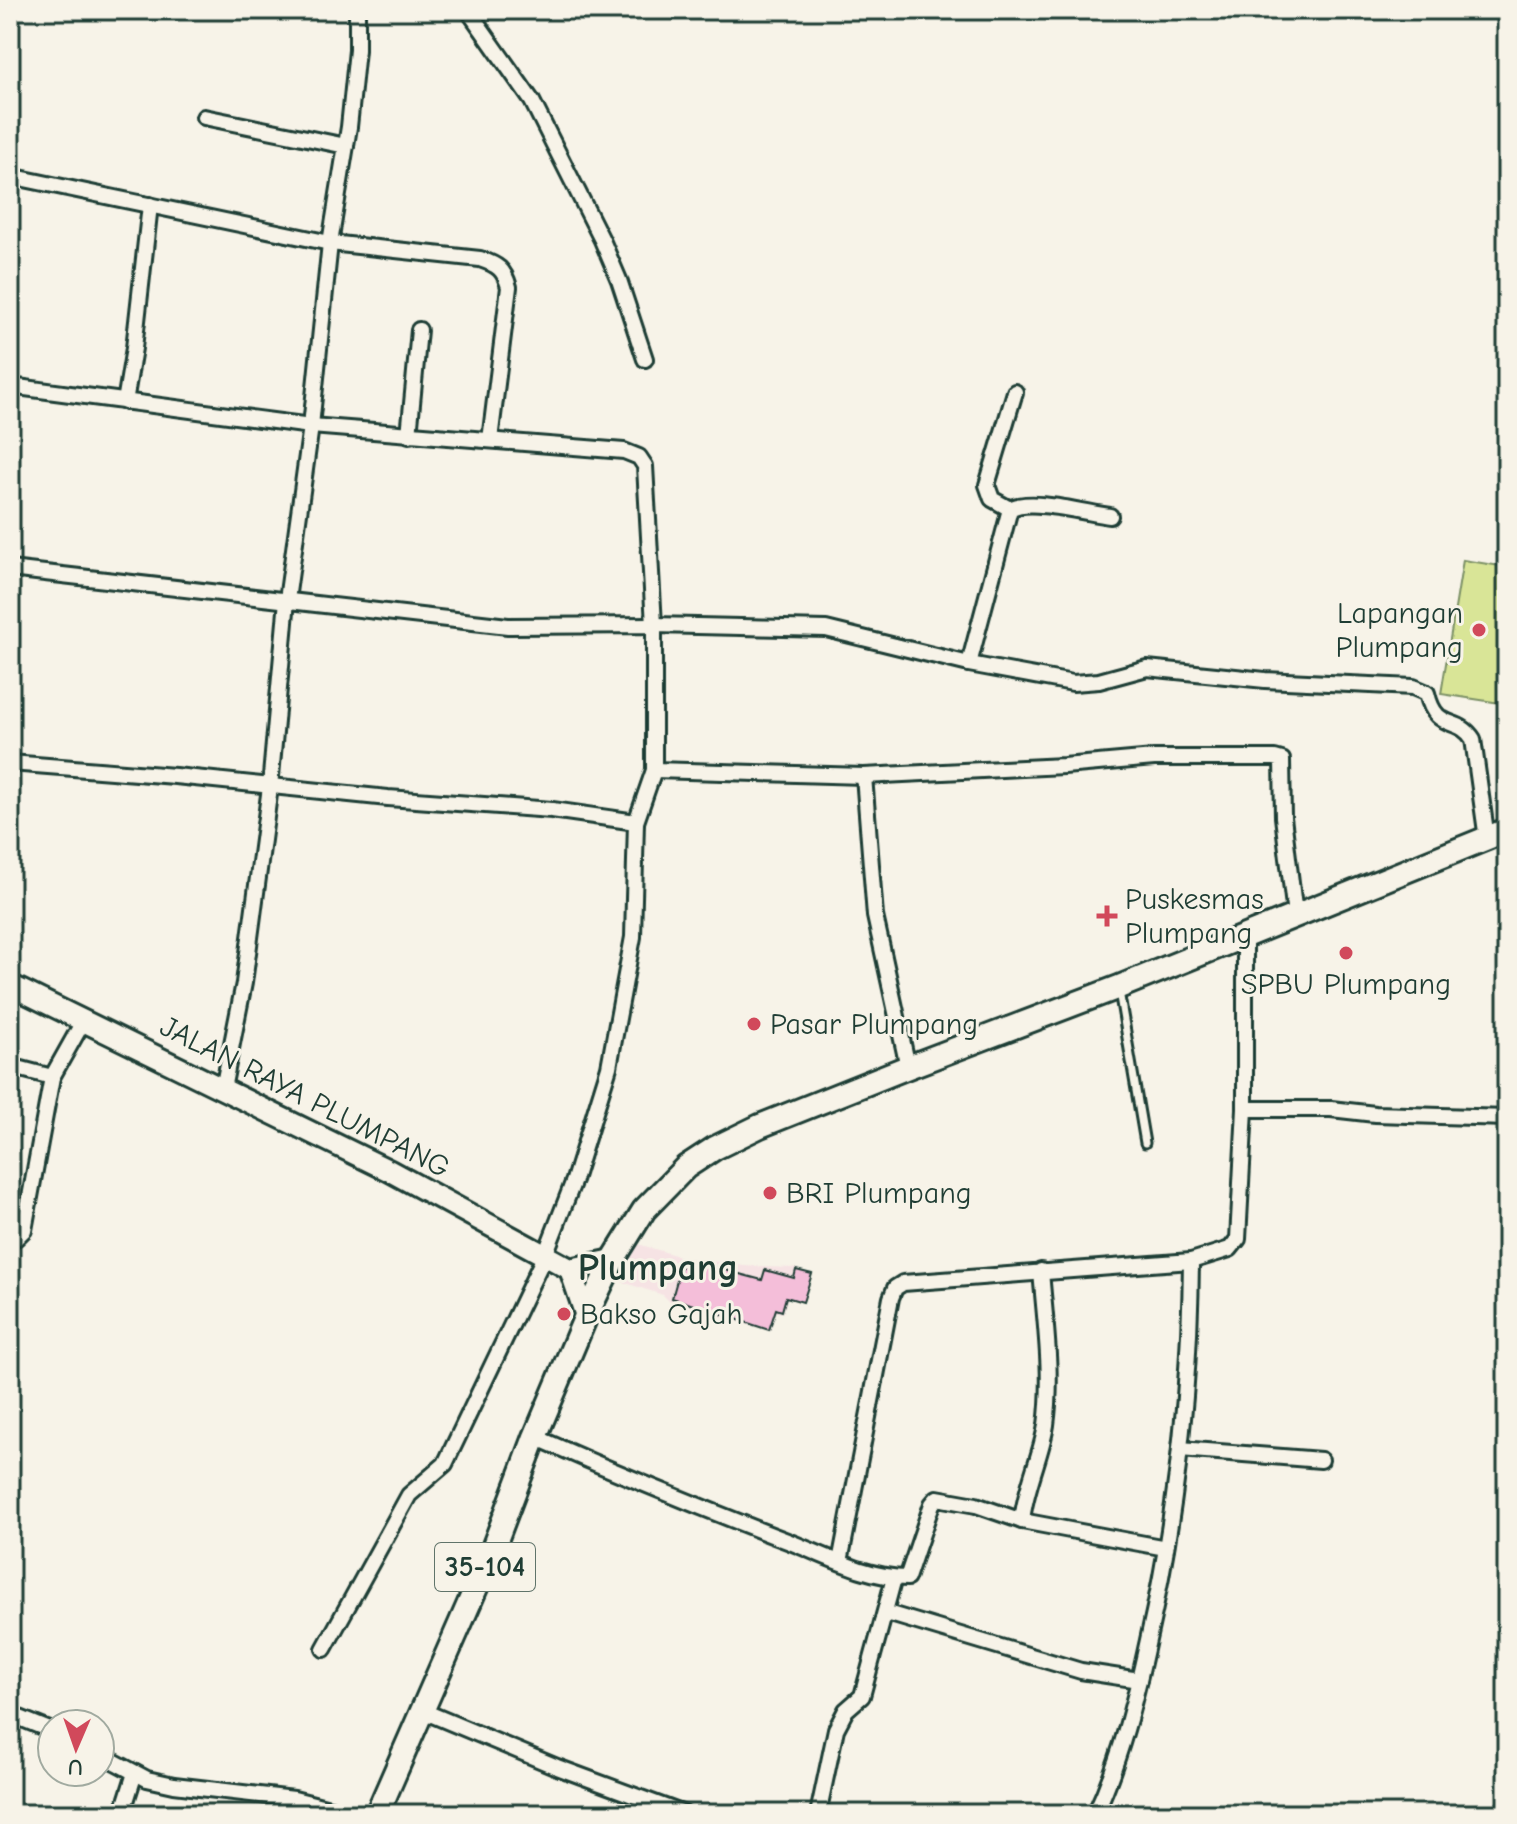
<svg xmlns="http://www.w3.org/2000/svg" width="1517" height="1824" font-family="'Comic Neue',sans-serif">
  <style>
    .built { fill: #f6e3e4 }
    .green { fill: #d9e597; stroke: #7c9166; stroke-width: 2 }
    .building { fill: #f4bed9; stroke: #1f3d34; stroke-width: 2 }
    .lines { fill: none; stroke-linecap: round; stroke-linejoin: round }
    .lane-casing { stroke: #1f3d34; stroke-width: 13 }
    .street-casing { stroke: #1f3d34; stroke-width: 20 }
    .secondary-casing { stroke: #1f3d34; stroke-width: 26 }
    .primary-casing { stroke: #1f3d34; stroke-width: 28 }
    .lane { stroke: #f7f3e8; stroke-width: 7 }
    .street { stroke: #f7f3e8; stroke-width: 14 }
    .secondary { stroke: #f7f3e8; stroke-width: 20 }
    .primary { stroke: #f7f3e8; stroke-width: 22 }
    .poi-dot { fill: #d1495b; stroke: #f7f3e8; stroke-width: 3 }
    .labels { text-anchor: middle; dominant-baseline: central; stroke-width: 6; stroke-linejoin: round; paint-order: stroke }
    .shield { fill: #f7f3e8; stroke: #60746a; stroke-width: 2 }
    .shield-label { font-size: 28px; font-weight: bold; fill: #1f3d34 }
    .poi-label { font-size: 30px; fill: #1f3d34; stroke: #f7f3e8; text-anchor: start }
    .street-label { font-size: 30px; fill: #1f3d34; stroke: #f7f3e8 }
    .district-label { font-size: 38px; font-weight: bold; fill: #1f3d34; stroke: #f7f3e8 }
  </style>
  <rect width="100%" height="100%" fill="#f7f3e8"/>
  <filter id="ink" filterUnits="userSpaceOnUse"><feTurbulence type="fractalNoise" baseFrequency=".0125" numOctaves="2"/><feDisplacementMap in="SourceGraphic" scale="16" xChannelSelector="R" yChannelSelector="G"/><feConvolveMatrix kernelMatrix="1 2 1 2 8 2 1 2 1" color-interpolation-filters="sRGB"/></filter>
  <g filter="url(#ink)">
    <path class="built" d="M638,1244L685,1258L761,1267L796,1268L783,1313L776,1312L770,1331L671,1303L663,1295L619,1281Z"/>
    <path class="green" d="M1463,560L1507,567V704L1441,694Z"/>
    <path class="building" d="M683,1259L762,1280L765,1270L794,1278L796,1270L812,1274L803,1302L786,1297L782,1311L776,1309L769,1330L672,1298Z"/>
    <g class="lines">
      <defs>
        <path id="lane" d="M1119,991L1145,1143"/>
        <g id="street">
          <path d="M468,10L532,101L602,240L619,280L645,359"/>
          <path d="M204,117L346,146"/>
          <path d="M10,176L330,243L480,259C498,265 504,269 509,287L490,440"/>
          <path d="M10,386L311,426L624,451L639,457L645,466L654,625V770L636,822L633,937L609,1067L574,1180L545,1255L445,1464L409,1495L324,1649"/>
          <path d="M125,402L134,348L150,205"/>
          <path d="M409,435L419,330"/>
          <path d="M1010,509L992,499L987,485L1015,392"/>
          <path d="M10,569L508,626L654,625L826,629L969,664L1073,683L1099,681L1147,668L1265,680L1413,687L1427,693C1436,733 1458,715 1473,739L1487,839"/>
          <path d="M969,664L1010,509C1029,497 1086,513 1110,516"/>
          <path d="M10,763L175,776L388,798L552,810L636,822"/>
          <path d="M654,770L864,776L1064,766L1154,758H1275L1282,760L1283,817L1295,915"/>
          <path d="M864,776L875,916L908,1067"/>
          <path d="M10,1066L52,1077"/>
          <path d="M223,1089L244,983L270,787L287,600L311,426L330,243L349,127L357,50V10"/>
          <path d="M1245,1109H1331L1375,1114L1507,1118"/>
          <path d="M10,1237L16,1238L24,1230L52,1077L84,1020"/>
          <path d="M535,1437C619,1474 704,1509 790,1542C826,1556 867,1578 907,1578L932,1504L937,1498L976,1505L1022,1521C1025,1488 1041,1457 1046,1425C1053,1374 1045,1322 1041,1271"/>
          <path d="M1180,1449L1321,1460"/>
          <path d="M1022,1521L1166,1548"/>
          <path d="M840,1562L891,1298L895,1288L903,1283L1191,1261L1230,1249L1238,1239L1245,1109V935"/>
          <path d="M887,1613L1081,1671L1139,1680"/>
          <path d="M423,1711L557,1767L684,1814"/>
          <path d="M10,1714L52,1731"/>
          <path d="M100,1754L147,1779L174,1785L294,1799L353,1814"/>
          <path d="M122,1814L135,1773"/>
          <path d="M818,1814L836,1729L846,1710L862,1696L894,1578"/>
          <path d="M1095,1814C1121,1758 1135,1700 1148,1640C1176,1516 1190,1388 1191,1261"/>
        </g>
        <g id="secondary">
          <path d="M10,985L390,1171L570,1269L613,1260"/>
          <path d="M570,1269L586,1316"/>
        </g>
        <path id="primary" d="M377,1814L492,1551L535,1437L586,1316L613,1260L644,1210L686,1167L715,1148L760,1126L908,1067L1119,987L1507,830"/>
      </defs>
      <use href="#lane" class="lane-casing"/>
      <use href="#street" class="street-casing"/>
      <use href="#secondary" class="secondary-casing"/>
      <use href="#primary" class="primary-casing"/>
      <use href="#lane" class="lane"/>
      <use href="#street" class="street"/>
      <use href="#secondary" class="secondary"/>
      <use href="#primary" class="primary"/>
    </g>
  </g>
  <g class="poi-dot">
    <circle cx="1479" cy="630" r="8"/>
    <path d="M1103 904h8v8h8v8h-8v8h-8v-8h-8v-8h8z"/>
    <circle cx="1346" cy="953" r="8"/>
    <circle cx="754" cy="1024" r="8"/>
    <circle cx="770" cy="1193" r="8"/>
    <circle cx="564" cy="1314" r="8"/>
  </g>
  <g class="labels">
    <rect class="shield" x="435" y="1543" width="100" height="48" rx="6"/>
    <g class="shield-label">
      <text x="485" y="1567">35-104</text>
    </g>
    <g class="poi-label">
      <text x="1463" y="613" text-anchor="end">Lapangan<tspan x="1463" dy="34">Plumpang</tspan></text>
      <text x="1125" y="899">Puskesmas<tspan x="1125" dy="34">Plumpang</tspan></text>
      <text x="1346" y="984" text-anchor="middle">SPBU Plumpang</text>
      <text x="770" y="1024">Pasar Plumpang</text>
      <text x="786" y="1193">BRI Plumpang</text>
      <text x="580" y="1314">Bakso Gajah</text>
    </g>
    <g class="street-label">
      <text transform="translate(305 1097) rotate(27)">JALAN RAYA PLUMPANG</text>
    </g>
    <g class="district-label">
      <text x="658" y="1268">Plumpang</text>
    </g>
  </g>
  <rect width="1517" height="1824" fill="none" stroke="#f7f3e8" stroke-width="40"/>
  <rect x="20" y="20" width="1477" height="1784" fill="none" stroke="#1f3d34" stroke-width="3" filter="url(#ink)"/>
  <g transform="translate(76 1748) rotate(182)"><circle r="38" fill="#f7f3e8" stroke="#a1aaa0" stroke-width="2"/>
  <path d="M0-6L14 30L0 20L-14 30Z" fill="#d1495b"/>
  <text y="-12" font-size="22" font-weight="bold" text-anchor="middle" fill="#1f3d34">U</text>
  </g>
</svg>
